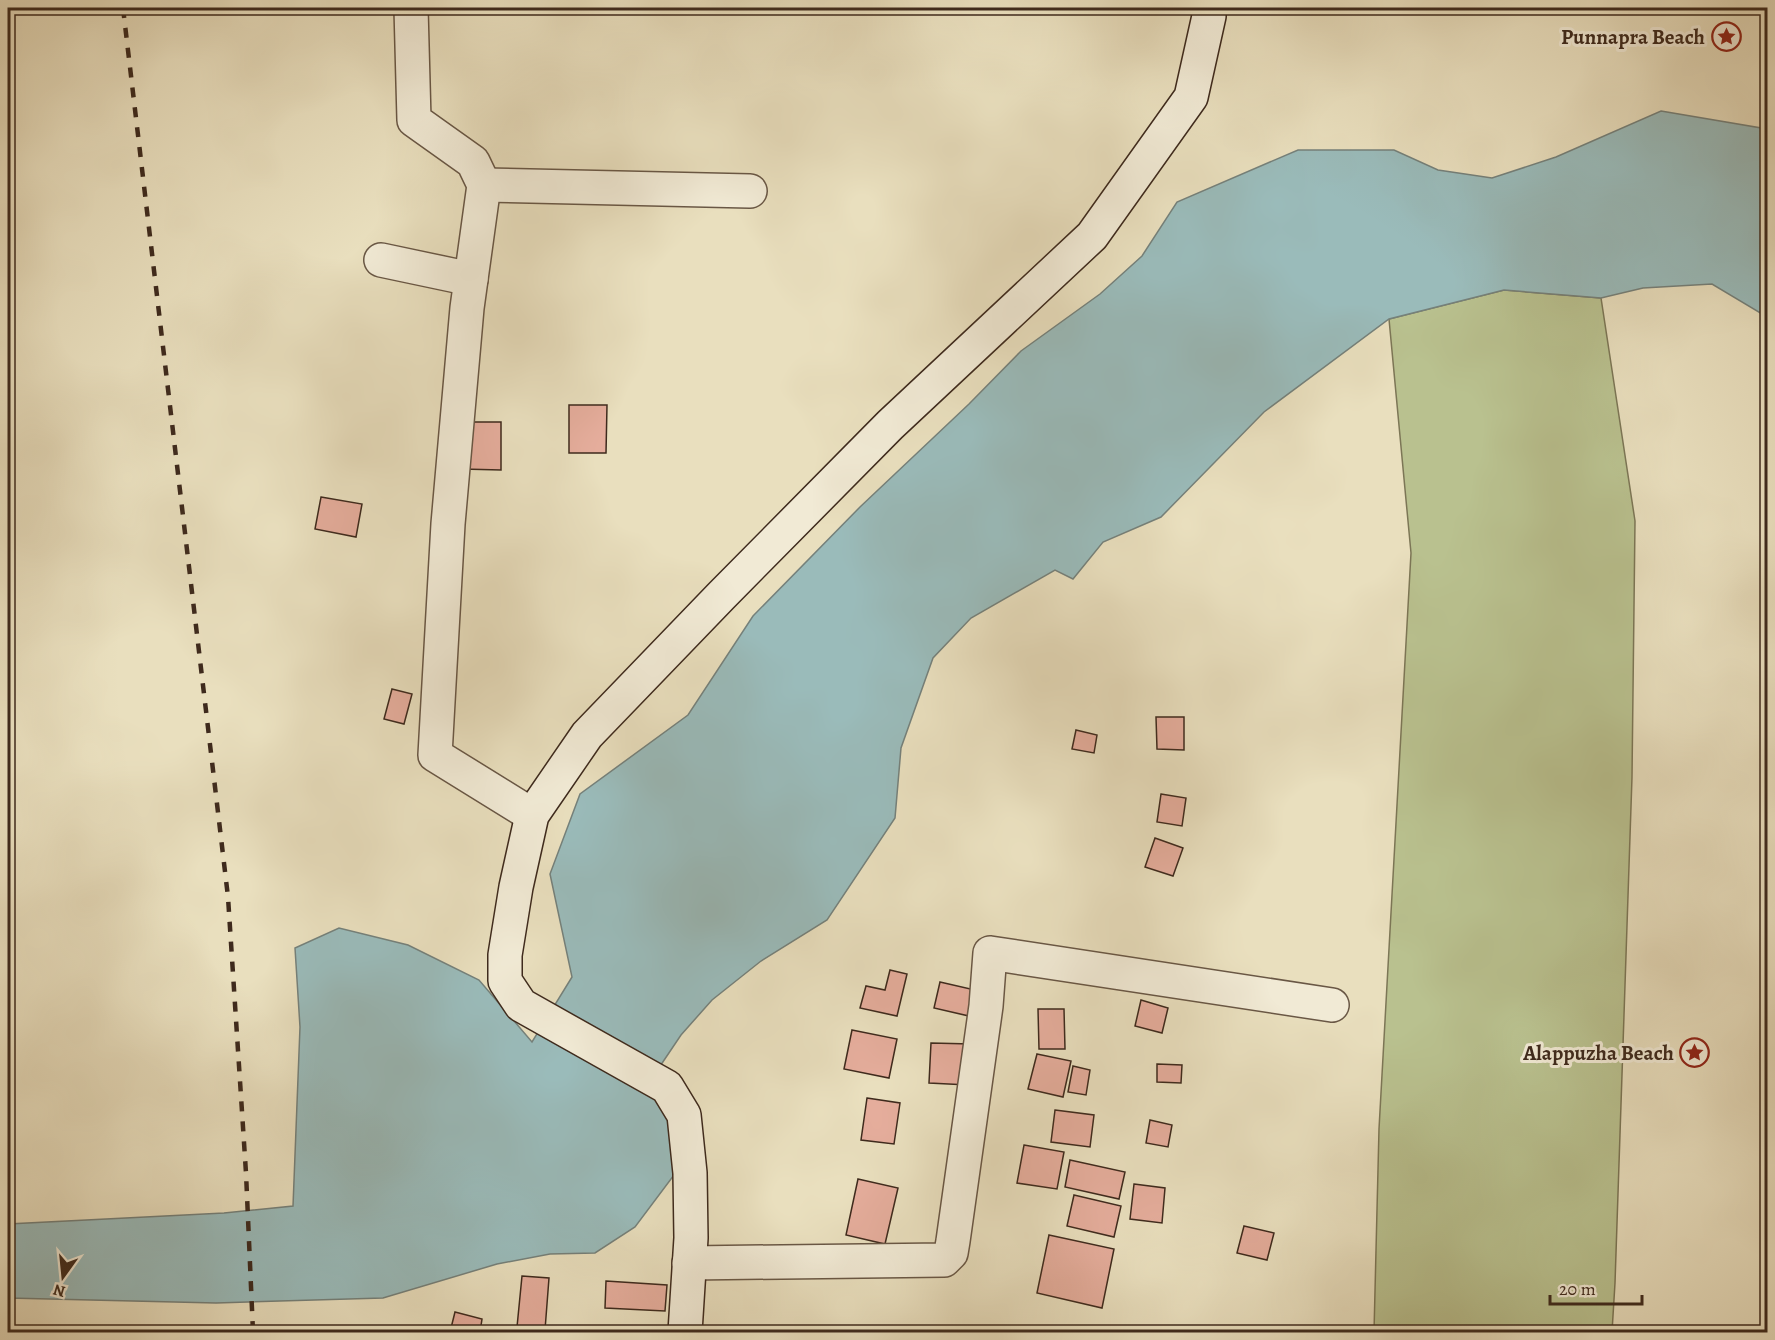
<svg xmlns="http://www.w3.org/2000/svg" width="1775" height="1340" font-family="Alegreya,serif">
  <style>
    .green { fill: #b9c18f; stroke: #7c7656; stroke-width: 1.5 }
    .water { fill: #9abbba; stroke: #75817b; stroke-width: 1.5 }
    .building { fill: #e5ad9c; stroke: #3e2a1d; stroke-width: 1.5 }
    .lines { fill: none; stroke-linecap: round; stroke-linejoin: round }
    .minor-casing { stroke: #695745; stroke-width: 36 }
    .tertiary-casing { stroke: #695745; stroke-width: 36 }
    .secondary-casing { stroke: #3e2a1d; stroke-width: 36 }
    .minor { stroke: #f1ead5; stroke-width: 33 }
    .tertiary { stroke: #f1ead5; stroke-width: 33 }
    .secondary { stroke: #f1ead5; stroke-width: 33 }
    .rail { stroke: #3e2a1d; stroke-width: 4.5; stroke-dasharray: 10 10; stroke-linecap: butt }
    .labels { text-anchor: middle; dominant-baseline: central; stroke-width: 6; stroke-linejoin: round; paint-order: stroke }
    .poi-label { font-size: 21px; font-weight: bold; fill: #3e2a1d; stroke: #f1ead5; text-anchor: end }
  </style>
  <rect width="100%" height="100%" fill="#e9dfbe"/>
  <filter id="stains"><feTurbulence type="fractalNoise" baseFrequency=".00333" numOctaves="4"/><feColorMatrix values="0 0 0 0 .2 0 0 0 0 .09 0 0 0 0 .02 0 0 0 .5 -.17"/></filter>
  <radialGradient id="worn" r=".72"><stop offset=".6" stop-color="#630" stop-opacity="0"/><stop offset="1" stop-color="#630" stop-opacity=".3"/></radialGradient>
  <path class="green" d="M1504,290L1601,298L1635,521L1632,777L1615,1283L1612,1332H1374L1379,1129L1411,553L1389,319Z"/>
  <path class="water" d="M1661,111L1767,129V317L1712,284L1643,288L1601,298L1504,290L1389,319L1264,412L1161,517L1103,542L1073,579L1055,570L971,618L933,658L901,748L895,818L827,920L761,961L712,1000L681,1035L644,1090L677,1120L680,1167L635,1227L595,1253L550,1254L497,1264L383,1298L216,1303L8,1298V1224L224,1213L293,1206L300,1027L295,948L339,928L408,945L479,980L532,1042L572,977L550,874L580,794L688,715L753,616L860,507L969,404L1021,351L1100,294L1142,256L1177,202L1298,150H1394L1438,170L1492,178L1556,157Z"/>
  <g class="building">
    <path d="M569,405H607L606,453H569Z"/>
    <path d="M462,422H501V470L462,469Z"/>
    <path d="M321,497L362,504L356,537L315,529Z"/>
    <path d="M392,689L412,694L404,724L384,719Z"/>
    <path d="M1156,717H1184V750L1157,749Z"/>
    <path d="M1076,730L1097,735L1094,753L1072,749Z"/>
    <path d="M1161,794L1186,798L1182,826L1157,822Z"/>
    <path d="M1155,838L1183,848L1173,876L1145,867Z"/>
    <path d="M890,970L907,974L897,1016L860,1008L866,986L885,990Z"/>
    <path d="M940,982L975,990L969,1016L934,1008Z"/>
    <path d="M1141,1000L1168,1008L1162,1033L1135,1026Z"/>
    <path d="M1038,1009H1064L1065,1049H1039Z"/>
    <path d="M852,1030L897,1039L889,1078L844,1069Z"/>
    <path d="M931,1043L971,1044L968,1085L929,1083Z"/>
    <path d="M1037,1054L1071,1061L1063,1097L1028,1089Z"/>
    <path d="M1157,1064L1182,1065L1181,1083L1157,1082Z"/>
    <path d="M1073,1066L1090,1070L1086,1095L1068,1092Z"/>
    <path d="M867,1098L900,1103L894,1144L861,1140Z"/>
    <path d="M1055,1110L1094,1115L1090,1147L1051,1142Z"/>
    <path d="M1150,1120L1172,1125L1168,1147L1146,1143Z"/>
    <path d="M1024,1145L1064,1152L1057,1189L1017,1183Z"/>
    <path d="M1070,1160L1125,1172L1119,1199L1065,1187Z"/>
    <path d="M858,1179L898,1188L885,1244L846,1235Z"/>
    <path d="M1134,1184L1165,1188L1162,1223L1130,1219Z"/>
    <path d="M1074,1195L1121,1206L1114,1237L1067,1226Z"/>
    <path d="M1244,1226L1274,1233L1267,1260L1237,1253Z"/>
    <path d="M1049,1235L1114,1249L1102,1308L1037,1293Z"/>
    <path d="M522,1276L549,1278L545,1330L517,1327Z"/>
    <path d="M606,1281L667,1285L665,1311L605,1308Z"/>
    <path d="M8,1291L14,1293L8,1321Z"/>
    <path d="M455,1312L482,1319L480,1332H450Z"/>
  </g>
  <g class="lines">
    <defs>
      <g id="minor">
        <path d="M484,185L750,191"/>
        <path d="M381,260L471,279"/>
        <path d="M689,1263L944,1260L951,1253L953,1241L986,1006L990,953L1332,1005"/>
      </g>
      <path id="tertiary" d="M411,8L414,120L473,162L484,185L467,308L448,524L435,755L532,815"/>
      <path id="secondary" d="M685,1332L691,1238L690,1173L684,1115L667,1087L521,1005L505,981V955L516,887L532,815L587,735L721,596L890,425L1092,236L1191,97L1209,16V8"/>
    </defs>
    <use href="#minor" class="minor-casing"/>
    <use href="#tertiary" class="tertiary-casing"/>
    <use href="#secondary" class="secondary-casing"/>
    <use href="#minor" class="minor"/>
    <use href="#tertiary" class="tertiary"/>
    <use href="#secondary" class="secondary"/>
    <path class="rail" d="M123,8L228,897L246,1173L253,1332"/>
  </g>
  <defs>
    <symbol id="sight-ring" viewBox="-11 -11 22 22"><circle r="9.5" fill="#f1ead5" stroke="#8f2418" stroke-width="1.5"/><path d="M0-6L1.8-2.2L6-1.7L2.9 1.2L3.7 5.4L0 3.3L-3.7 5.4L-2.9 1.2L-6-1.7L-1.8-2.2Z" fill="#8f2418"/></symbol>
  </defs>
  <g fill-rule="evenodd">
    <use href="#sight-ring" x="1710" y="20" width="33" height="33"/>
    <use href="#sight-ring" x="1678" y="1036" width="33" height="33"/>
  </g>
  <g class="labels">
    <g class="poi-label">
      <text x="1705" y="37">Punnapra Beach</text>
      <text x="1674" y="1053">Alappuzha Beach</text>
    </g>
  </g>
  <rect width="1775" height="1340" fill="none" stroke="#e9dfbe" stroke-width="30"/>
  <rect x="9" y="9" width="1757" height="1322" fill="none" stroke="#3e2a1d" stroke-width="3"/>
  <rect x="15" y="15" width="1745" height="1310" fill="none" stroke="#3e2a1d" stroke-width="1.5"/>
  <g transform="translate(63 1277) rotate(195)" stroke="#f1ead5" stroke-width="4.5" paint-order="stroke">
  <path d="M0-4.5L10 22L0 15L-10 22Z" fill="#3e2a1d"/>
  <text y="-9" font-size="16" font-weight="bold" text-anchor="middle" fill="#3e2a1d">N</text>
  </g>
  <path d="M1550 1295v9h92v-9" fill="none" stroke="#3e2a1d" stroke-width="3"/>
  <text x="1559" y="1295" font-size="18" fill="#3e2a1d" stroke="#f1ead5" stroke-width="4.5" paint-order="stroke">20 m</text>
  <rect width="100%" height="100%" filter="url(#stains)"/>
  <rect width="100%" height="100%" fill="url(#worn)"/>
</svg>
